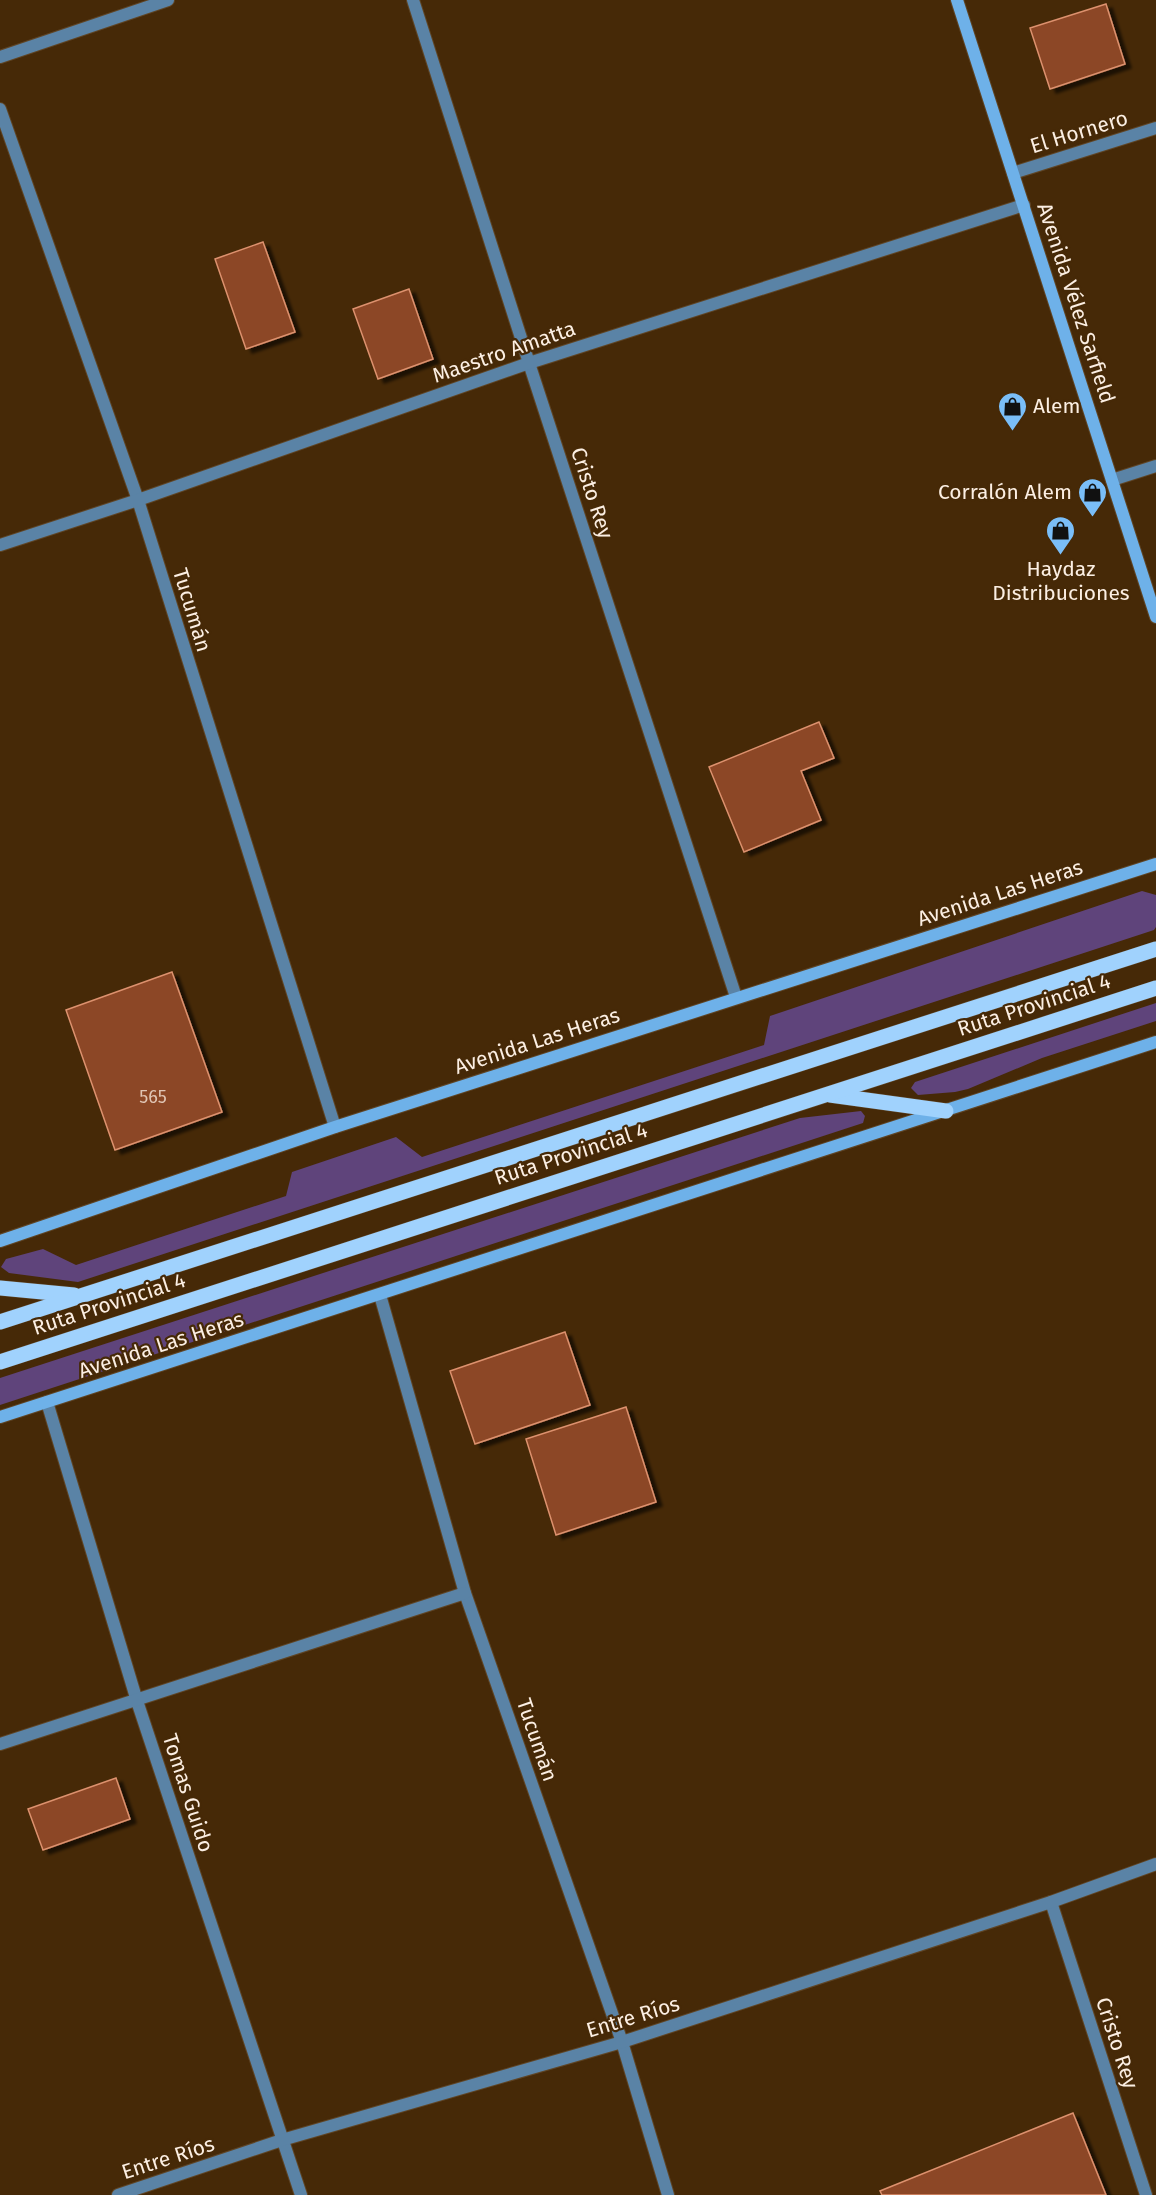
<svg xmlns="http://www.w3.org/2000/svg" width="1156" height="2195" font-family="'Fira Sans',sans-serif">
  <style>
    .green { fill: #5f447b }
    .building { fill: #8c4725; stroke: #dd916e; stroke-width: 1.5; filter: url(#shadow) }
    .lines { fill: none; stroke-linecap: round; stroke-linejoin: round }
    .minor-casing { stroke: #5f4526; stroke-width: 14 }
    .secondary-casing { stroke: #5f4526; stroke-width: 14 }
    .primary-casing { stroke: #5f4526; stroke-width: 16 }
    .minor { stroke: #5a83a6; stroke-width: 12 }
    .secondary { stroke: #6eb1e9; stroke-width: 12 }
    .primary { stroke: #a0d2fd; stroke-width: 15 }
    .labels { text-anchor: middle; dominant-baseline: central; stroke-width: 4.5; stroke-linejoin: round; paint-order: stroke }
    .number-label { font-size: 18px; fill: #e0c5b4 }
    .street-label { font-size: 21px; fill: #fcefe3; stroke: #462907 }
    .poi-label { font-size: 21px; fill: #fcefe3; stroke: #462907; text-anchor: start }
  </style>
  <defs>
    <filter id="shadow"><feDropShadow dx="6" dy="4" stdDeviation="1.5" flood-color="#0009"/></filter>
  </defs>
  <rect width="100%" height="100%" fill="#462907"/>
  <g class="green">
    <path d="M1142,891L1156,895V927L1154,930L78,1282L9,1273L1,1267L6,1259L43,1249L76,1265L286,1196L292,1172L396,1137L422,1157L764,1045L770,1016Z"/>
    <path d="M1156,1003V1021L1042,1058L968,1089L955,1092L918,1095L911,1088L915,1082Z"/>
    <path d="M861,1111L865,1116L863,1123L0,1405V1378L800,1118Z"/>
  </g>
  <g class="building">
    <path d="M1106,4L1125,64L1050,89L1030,28Z"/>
    <path d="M263,242L295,332L246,349L215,259Z"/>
    <path d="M409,289L433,359L378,379L353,309Z"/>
    <path d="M819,722L834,758L801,771L821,820L744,852L709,767Z"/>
    <path d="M172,972L222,1112L115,1150L66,1010Z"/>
    <path d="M565,1332L590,1405L475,1444L450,1371Z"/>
    <path d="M626,1407L656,1502L556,1535L526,1439Z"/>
    <path d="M116,1778L130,1819L43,1850L28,1809Z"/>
    <path d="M1073,2113L1106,2195H882L880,2191Z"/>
  </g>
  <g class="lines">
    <defs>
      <g id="minor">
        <path d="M413,0L529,363L736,997"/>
        <path d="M0,57L168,0"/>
        <path d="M0,109L138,500L335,1127"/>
        <path d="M1013,173L1156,128"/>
        <path d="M1112,480L1156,466"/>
        <path d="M0,545L138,500L529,363L1024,205"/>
        <path d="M380,1295L465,1593L622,2042L668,2195"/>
        <path d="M47,1402L137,1701L301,2195"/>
        <path d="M0,1744L465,1593"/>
        <path d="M1051,1902L1146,2195"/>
        <path d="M118,2195L282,2140L622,2042L1051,1902L1156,1864"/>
      </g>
      <g id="secondary">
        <path d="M957,0L1156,617"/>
        <path d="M0,1241L335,1127L1156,864"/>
        <path d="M0,1417L1156,1042"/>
      </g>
      <g id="primary">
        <path d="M830,1095L946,1111"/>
        <path d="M0,1288L74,1295"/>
        <path d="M0,1322L1156,949"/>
        <path d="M0,1362L1156,988"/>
      </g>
    </defs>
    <use href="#minor" class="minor-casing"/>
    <use href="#secondary" class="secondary-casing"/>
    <use href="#primary" class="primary-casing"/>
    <use href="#minor" class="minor"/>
    <use href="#secondary" class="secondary"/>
    <use href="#primary" class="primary"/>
  </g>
  <defs>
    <symbol id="shop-pin" viewBox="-11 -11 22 30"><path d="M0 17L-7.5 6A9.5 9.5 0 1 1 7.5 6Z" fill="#7abef8" stroke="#462907"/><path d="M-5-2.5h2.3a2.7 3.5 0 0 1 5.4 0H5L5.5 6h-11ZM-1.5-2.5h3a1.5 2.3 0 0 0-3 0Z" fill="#111"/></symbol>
  </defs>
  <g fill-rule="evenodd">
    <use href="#shop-pin" x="996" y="390" width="33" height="45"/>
    <use href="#shop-pin" x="1076" y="476" width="33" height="45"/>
    <use href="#shop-pin" x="1044" y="514" width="33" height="45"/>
  </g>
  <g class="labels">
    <g class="number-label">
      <text x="153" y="1097">565</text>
    </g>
    <g class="street-label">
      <text transform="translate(1079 132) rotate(-17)">El Hornero</text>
      <text transform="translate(1076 303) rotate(72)">Avenida Vélez Sarfield</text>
      <text transform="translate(504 352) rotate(-19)">Maestro Amatta</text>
      <text transform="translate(592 493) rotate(72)">Cristo Rey</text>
      <text transform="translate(192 610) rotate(73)">Tucumán</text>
      <text transform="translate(1000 893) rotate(-18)">Avenida Las Heras</text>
      <text transform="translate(1034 1005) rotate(-18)">Ruta Provincial 4</text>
      <text transform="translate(537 1041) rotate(-18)">Avenida Las Heras</text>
      <text transform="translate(571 1154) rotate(-18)">Ruta Provincial 4</text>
      <text transform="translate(109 1304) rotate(-18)">Ruta Provincial 4</text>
      <text transform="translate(161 1345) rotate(-18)">Avenida Las Heras</text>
      <text transform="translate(537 1740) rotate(71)">Tucumán</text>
      <text transform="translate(188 1793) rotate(72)">Tomas Guido</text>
      <text transform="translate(633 2017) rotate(-17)">Entre Ríos</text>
      <text transform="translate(1117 2043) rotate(72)">Cristo Rey</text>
      <text transform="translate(168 2158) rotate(-18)">Entre Ríos</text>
    </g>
    <g class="poi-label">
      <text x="1033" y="406">Alem</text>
      <text x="1072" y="492" text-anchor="end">Corralón Alem</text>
      <text x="1061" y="569" text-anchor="middle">Haydaz<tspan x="1061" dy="24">Distribuciones</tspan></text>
    </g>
  </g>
</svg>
